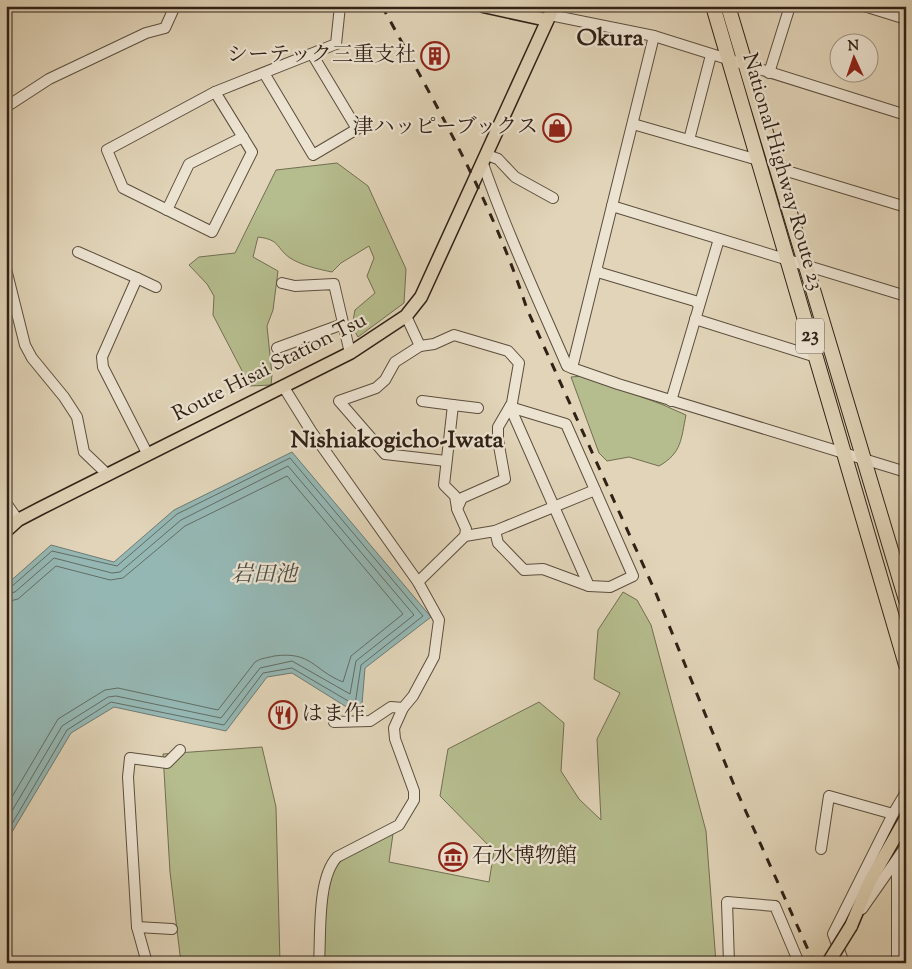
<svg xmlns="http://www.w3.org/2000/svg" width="912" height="969" font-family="'Sorts Mill Goudy','Noto Serif JP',serif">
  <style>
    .green { fill: #b5bc8d; stroke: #726e52 }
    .water { fill: #95b7b3; stroke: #6d7b74 }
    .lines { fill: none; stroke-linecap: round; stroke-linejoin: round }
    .shore { stroke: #626c64; stroke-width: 1 }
    .minor-casing { stroke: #5c4e3e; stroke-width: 12 }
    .major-casing { stroke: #302116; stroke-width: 15 }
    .highway-casing { stroke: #302116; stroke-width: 16 }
    .minor { stroke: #ece3d1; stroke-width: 10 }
    .major { stroke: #e1d4b8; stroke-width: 12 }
    .highway { stroke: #e1d4b8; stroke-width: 14 }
    .rail { stroke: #302116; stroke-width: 3; stroke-dasharray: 9 9; stroke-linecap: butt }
    .major-bridge-casing { stroke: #302116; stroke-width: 15; stroke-linecap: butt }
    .major-bridge { stroke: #e1d4b8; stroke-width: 12 }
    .labels { text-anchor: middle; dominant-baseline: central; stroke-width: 4.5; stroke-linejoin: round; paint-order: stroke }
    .shield { fill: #ece3d1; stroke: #685b4e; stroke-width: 1 }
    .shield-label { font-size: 20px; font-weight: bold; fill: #302116 }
    .poi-label { font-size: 21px; fill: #302116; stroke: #ece3d1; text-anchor: end }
    .street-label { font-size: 21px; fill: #302116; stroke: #ece3d1 }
    .water-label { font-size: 22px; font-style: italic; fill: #4e4e45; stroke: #ece3d1 }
    .quarter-label { font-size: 24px; font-weight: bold; fill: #302116; stroke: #ece3d1 }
  </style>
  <rect width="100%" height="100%" fill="#e1d4b8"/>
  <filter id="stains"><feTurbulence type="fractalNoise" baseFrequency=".004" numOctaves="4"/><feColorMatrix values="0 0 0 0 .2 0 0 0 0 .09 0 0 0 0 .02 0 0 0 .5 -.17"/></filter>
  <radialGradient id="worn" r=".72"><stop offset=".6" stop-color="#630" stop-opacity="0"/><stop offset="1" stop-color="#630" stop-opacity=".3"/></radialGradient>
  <g class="green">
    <path d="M337,163L368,186L406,269L404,303L358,337L352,326L355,310L375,293L367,276L374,258L369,246L341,263L332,272C318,269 303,266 290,258C275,247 281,240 258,237L253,257L278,271L273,310L267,326L272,375L271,385L250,386L213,315L214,296L207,284L189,265L199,257L235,253L276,170Z"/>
    <path d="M584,376L661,404L686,415C681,439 682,453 659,466L629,457L607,461L599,453L571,377Z"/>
    <path d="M623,592L637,600L651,625L706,831L716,963H324C325,941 324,878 338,864C351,850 376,842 393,834L389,862L489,882L494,851L440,796L448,749L539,702L564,723L561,771L579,799L601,820L597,739L620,693L594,679L598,630Z"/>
    <path d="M262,747L276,807L280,963H181L170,872L163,754Z"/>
  </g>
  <path class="water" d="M292,452L431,617L365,668L361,716L292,673L267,677L226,731L114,707L71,733L6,842V585L51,545L114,562L174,510Z"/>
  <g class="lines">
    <g class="shore">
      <path d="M6,588L11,587L52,551L117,566L177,514L290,458L423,616L361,665L355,705L292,668L263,673L224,725L111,702L67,730L6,834"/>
      <path d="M6,594L15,592L54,558L112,573L120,572L181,520L288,466L414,615L356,661L350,694L292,661L260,668L221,718L116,696L108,697L62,726L6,821"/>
      <path d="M6,602L18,599L56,566L110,580L123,578L185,526L287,476L403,614L351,656L343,682C313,670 312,651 274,656C267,658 261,658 255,662L218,710L118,688L105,690L58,719L6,807"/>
    </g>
    <defs>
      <g id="minor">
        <path d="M864,6L906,19"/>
        <path d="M550,15L654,36L906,115"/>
        <path d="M654,36L572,368L618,384L906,472"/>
        <path d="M264,73L313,155L357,129L312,54"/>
        <path d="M769,73L790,6"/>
        <path d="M215,92L252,152L212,232L123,188L107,150Z"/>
        <path d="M215,92L336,44L340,6"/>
        <path d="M6,107L49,79L146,33L165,28L175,6"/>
        <path d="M633,124L758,160"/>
        <path d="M689,140L711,55"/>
        <path d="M487,155L498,159L515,177L553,198"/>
        <path d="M483,164C507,233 538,299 567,366L572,368"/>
        <path d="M777,168L906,207"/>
        <path d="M612,206L906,296"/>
        <path d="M167,210L189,164L243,137"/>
        <path d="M78,252L137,278L102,357L103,367L147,453"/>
        <path d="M6,269L25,345L32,358L64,397L77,417L84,452L107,474"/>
        <path d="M597,270L601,273L695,301L699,305"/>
        <path d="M137,278L156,287"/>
        <path d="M282,283L295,286L334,284L350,353"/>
        <path d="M406,316L420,346L434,344L454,335L508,351L519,363L512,403L498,427V440L505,479L462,498L457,509L466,529L465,536L418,582"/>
        <path d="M695,319L816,357"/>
        <path d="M420,346L395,362L385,380L376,388L339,401L385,454L446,461"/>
        <path d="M277,348L343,324"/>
        <path d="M283,386L311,431L418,582L439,620L434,657L413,696L403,708L394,728L395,739L414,791V800L399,825L337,857C317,879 321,933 319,963"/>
        <path d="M422,401L453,405"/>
        <path d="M671,401L719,239"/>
        <path d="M510,407L589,586"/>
        <path d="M6,503L18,520"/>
        <path d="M457,508L455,496L444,485L453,405L478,408"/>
        <path d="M495,531L595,490"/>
        <path d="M465,536L495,531L498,543L524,570L543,569L589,586L610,587L633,576L566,424L510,407"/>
        <path d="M334,722L370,721L391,707L403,708"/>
        <path d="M821,849L829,796L893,814"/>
        <path d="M862,909L906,846"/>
        <path d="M137,927L172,929"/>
        <path d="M147,963L137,927L128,777L130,758L167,763L180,750"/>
        <path d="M729,963L727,902L775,906L799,963"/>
        <path d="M844,963L833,934L893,814L906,792"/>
        <path d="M897,963V860"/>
      </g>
      <g id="major">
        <path d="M483,6L547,20"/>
        <path d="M6,531L18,520L41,508L350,353L406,316L421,297L554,6"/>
        <path d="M851,926L869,883L906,818"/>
      </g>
      <g id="highway">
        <path d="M713,6L906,665"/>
        <path d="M728,6L906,600"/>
      </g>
    </defs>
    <use href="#minor" class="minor-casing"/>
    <use href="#major" class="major-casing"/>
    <use href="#highway" class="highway-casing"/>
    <use href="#minor" class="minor"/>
    <use href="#major" class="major"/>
    <use href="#highway" class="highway"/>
    <path class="rail" d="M382,6C436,105 492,201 527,309L655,591L734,785L814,963"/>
    <defs>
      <path id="major-bridge" d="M828,963L851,926"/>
    </defs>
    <use href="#major-bridge" class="major-bridge-casing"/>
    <use href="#major-bridge" class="major-bridge"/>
  </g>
  <defs>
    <symbol id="building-ring" viewBox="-11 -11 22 22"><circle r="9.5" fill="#ece3d1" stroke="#8f2418" stroke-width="1.5"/><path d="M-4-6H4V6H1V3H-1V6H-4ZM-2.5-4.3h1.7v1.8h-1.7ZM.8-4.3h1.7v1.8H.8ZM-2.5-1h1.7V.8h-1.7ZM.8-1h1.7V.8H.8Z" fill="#8f2418"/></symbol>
    <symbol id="shop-ring" viewBox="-11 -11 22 22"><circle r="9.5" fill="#ece3d1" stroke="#8f2418" stroke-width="1.5"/><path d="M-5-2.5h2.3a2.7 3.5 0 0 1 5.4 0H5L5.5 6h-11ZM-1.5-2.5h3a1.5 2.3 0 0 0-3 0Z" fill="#8f2418"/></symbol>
    <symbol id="restaurant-ring" viewBox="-11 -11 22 22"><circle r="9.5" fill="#ece3d1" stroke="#8f2418" stroke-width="1.5"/><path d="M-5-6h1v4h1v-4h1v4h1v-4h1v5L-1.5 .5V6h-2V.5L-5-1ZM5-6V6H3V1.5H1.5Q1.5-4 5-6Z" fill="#8f2418"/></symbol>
    <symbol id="museum-ring" viewBox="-11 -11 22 22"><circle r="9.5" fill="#ece3d1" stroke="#8f2418" stroke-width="1.5"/><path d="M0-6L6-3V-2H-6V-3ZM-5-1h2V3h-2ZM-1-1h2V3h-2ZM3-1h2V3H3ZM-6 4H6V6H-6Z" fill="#8f2418"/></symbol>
  </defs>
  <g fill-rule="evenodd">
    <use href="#building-ring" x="419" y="40" width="32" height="32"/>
    <use href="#shop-ring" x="541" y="112" width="32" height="32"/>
    <use href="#restaurant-ring" x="267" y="699" width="32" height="32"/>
    <use href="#museum-ring" x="437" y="841" width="32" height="32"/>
  </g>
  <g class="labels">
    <rect class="shield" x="796" y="318.5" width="28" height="35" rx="4"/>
    <g class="shield-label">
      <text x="810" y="336">23</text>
    </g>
    <g class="poi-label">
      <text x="416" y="56">シーテック三重支社</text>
      <text x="538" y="128">津ハッピーブックス</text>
      <text x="302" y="715" text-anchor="start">はま作</text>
      <text x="472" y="857" text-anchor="start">石水博物館</text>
    </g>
    <g class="street-label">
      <text transform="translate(782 172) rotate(74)">National Highway Route 23</text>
      <text transform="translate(270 368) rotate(-27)">Route Hisai Station Tsu</text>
    </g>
    <g class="water-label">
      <text x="264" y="576">岩田池</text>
    </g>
    <g class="quarter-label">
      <text x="610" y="39">Okura</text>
      <text x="397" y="441">Nishiakogicho-Iwata</text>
    </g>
  </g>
  <rect width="912" height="969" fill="none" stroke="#e1d4b8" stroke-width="25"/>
  <rect x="8" y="8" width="897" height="954" fill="none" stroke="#302116" stroke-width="2.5"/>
  <rect x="12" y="12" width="887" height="944" fill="none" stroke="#302116"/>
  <g transform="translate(854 58) rotate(357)"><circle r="24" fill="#ece3d1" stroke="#a19586"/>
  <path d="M0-4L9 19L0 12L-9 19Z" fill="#8f2418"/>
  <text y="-8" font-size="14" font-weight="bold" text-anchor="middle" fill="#302116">N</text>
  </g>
  <rect width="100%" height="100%" filter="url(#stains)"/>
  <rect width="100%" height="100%" fill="url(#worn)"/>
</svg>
